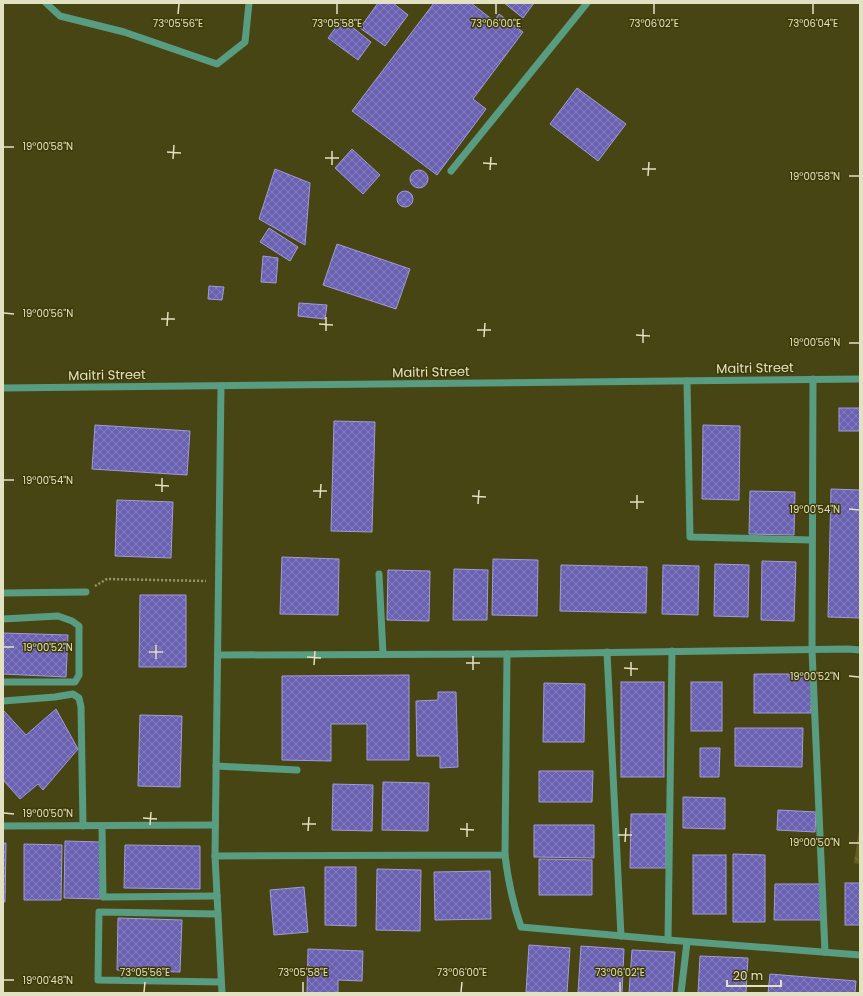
<svg xmlns="http://www.w3.org/2000/svg" width="863" height="996" font-family="Poppins,sans-serif">
  <style>
    .forest { fill: url(#forest-crowns) }
    .building { fill: url(#building-cross-hatch); stroke: #9f9cd7 }
    .lines { fill: none; stroke-linecap: round; stroke-linejoin: round }
    .path { stroke: #98966e; stroke-width: 2.5; stroke-dasharray: 2 2; stroke-linecap: butt }
    .minor { stroke: #589c81; stroke-width: 7 }
    .ticks { fill: none; stroke: #e2e1c1; stroke-width: 1.5 }
    .labels { text-anchor: middle; dominant-baseline: central; stroke-width: 3; stroke-linejoin: round; paint-order: stroke }
    .street-label { font-size: 13px; fill: #e2e1c1; stroke: #3d3a07 }
    .ticks-label { font-size: 10px; text-anchor: middle; fill: #e2e1c1; stroke: #3d3a07; stroke-width: 3; stroke-linejoin: round; paint-order: stroke }
  </style>
  <defs>
    <pattern id="forest-crowns" width="20" height="18" patternUnits="userSpaceOnUse"><rect width="20" height="18" fill="#635f1a"/><path d="M2 6a3 3 0 1 1 6 0M12 15a3 3 0 1 1 6 0" fill="none" stroke="#79763a"/></pattern>
    <pattern id="building-cross-hatch" width="8" height="8" patternUnits="userSpaceOnUse"><rect width="8" height="8" fill="#6a61b2"/><path d="M0 0l8 8M0 8l8-8" fill="none" stroke="#867fbe"/></pattern>
  </defs>
  <rect width="100%" height="100%" fill="#474514"/>
  <path class="forest" d="M860,824V864L854,863Z"/>
  <g class="building">
    <path d="M378,3H393L408,15L385,46L360,28Z"/>
    <path d="M434,3H471L494,21L499,14L523,32L473,99L486,109L437,175L352,111Z"/>
    <path d="M504,3H534L523,18Z"/>
    <path d="M342,19L371,42L358,60L328,38Z"/>
    <path d="M577,88L626,124L598,161L550,124Z"/>
    <path d="M352,149L380,175L363,194L335,168Z"/>
    <path d="M275,169L310,183L305,245L259,219Z"/>
    <circle cx="419" cy="179" r="9"/>
    <circle cx="405" cy="199" r="8"/>
    <path d="M269,228L298,247L290,261L260,242Z"/>
    <path d="M337,244L410,269L396,309L323,285Z"/>
    <path d="M263,256L278,258L276,283L261,282Z"/>
    <path d="M209,286L224,287L222,300L208,299Z"/>
    <path d="M299,303L327,305L325,319L298,316Z"/>
    <rect x="839" y="408" width="21" height="23"/>
    <path d="M334,421L375,422L372,532L331,531Z"/>
    <path d="M95,425L190,431L187,475L92,469Z"/>
    <path d="M703,425L740,426L739,500L702,499Z"/>
    <path d="M831,489L860,490V618L828,617Z"/>
    <path d="M750,491L795,492L794,535L749,534Z"/>
    <path d="M117,500L173,502L171,558L115,556Z"/>
    <path d="M282,557L339,559L338,615L280,614Z"/>
    <path d="M493,559L538,560L537,616L492,615Z"/>
    <path d="M762,561L796,562L794,621L761,620Z"/>
    <path d="M715,564L749,565L748,617L714,616Z"/>
    <path d="M561,565L647,567L646,613L560,611Z"/>
    <path d="M663,565L699,566L698,615L662,614Z"/>
    <path d="M454,569L488,570L487,620H453Z"/>
    <path d="M388,570L430,571L429,621L387,620Z"/>
    <path d="M140,595H186V667H139Z"/>
    <path d="M3,633L68,635L66,677L3,674Z"/>
    <path d="M754,674H812L811,713H754Z"/>
    <path d="M409,675V760H367V724H331V761L282,760V676Z"/>
    <rect x="621" y="682" width="43" height="95"/>
    <rect x="691" y="682" width="31" height="49"/>
    <path d="M544,683L585,684L584,742H543Z"/>
    <path d="M438,692H456L458,767L440,768V756H417L416,701L438,700Z"/>
    <path d="M56,709L78,749L43,790L38,784L20,799L3,780V711H4L26,735Z"/>
    <path d="M140,715L182,716L180,787L138,786Z"/>
    <path d="M735,728H803L802,767L735,766Z"/>
    <path d="M700,748H720L719,777H700Z"/>
    <path d="M539,771H593L592,802H539Z"/>
    <path d="M383,782L429,783L428,831L382,830Z"/>
    <path d="M333,784L373,785L372,831L332,830Z"/>
    <path d="M683,797L725,798V829L683,828Z"/>
    <path d="M778,810L816,812L815,832L777,830Z"/>
    <path d="M631,814H666V868H630Z"/>
    <path d="M534,825H594V858L534,857Z"/>
    <path d="M65,841L101,842L100,899L64,898Z"/>
    <path d="M3,843H6L5,902H3Z"/>
    <path d="M24,844L62,845L61,900H24Z"/>
    <path d="M125,845L200,846V889L124,888Z"/>
    <path d="M733,854L765,855V922H733Z"/>
    <rect x="693" y="855" width="33" height="59"/>
    <path d="M539,859L592,860V895H539Z"/>
    <path d="M325,867H356V926L325,925Z"/>
    <path d="M377,869L421,870L420,931L376,930Z"/>
    <path d="M490,871L491,919L435,920L434,872Z"/>
    <rect x="845" y="883" width="15" height="42"/>
    <path d="M775,884H821V920H774Z"/>
    <path d="M304,887L308,932L274,935L270,890Z"/>
    <path d="M118,918L182,920L180,972L117,970Z"/>
    <path d="M529,945L570,948L567,993L526,992Z"/>
    <path d="M581,946L624,949L622,993L578,992Z"/>
    <path d="M308,949L363,951L362,981L338,980V993H307Z"/>
    <path d="M632,950L675,952L672,993H629Z"/>
    <path d="M700,956L748,958L746,993H698Z"/>
    <path d="M770,974L856,981L855,993H768Z"/>
  </g>
  <g class="lines">
    <path class="path" d="M95,586L107,579L206,581"/>
    <g class="minor">
      <path d="M46,3L60,16L124,32L217,64L245,42L249,3"/>
      <path d="M451,171L587,3"/>
      <path d="M813,379L812,650L825,952"/>
      <path d="M687,381L690,537L812,540"/>
      <path d="M221,386L215,856L222,993"/>
      <path d="M3,388L860,379"/>
      <path d="M379,574L383,654"/>
      <path d="M3,593L86,592"/>
      <path d="M3,619L58,616L72,621L79,626V675L75,682H3"/>
      <path d="M607,652L621,936"/>
      <path d="M218,655L507,654L848,649L860,650"/>
      <path d="M3,701L55,697L73,694L79,698L81,707L83,826"/>
      <path d="M216,766L297,770"/>
      <path d="M3,826L215,825"/>
      <path d="M102,826L103,897L217,896"/>
      <path d="M505,855C508,881 512,901 521,927L668,940L860,955"/>
      <path d="M215,856L505,855L507,654"/>
      <path d="M218,914L99,912L98,980L221,982"/>
      <path d="M668,940L672,651"/>
      <path d="M681,993L687,942"/>
    </g>
  </g>
  <path class="ticks" d="M178,14L179,4M337,14V4M496,14V4M654,14V4M813,14V4M4,147H14M167,152L181,153M325,158H339M173,159L174,145M483,163L497,164M332,165V151M642,169H656M490,170L491,157M648,176L649,162M849,176H859M4,313L14,314M161,319H175M319,324L333,325M167,326L168,312M477,330H491M326,331V317M636,335L650,336M484,337L485,323M643,343V329M849,343H859M4,480H14M155,485L169,486M313,491H327M162,492V478M472,496L486,497M320,498L321,484M630,502H644M478,504L479,490M637,509V495M849,509L859,510M4,647H14M149,652H163M307,657L321,658M156,659V645M466,663H480M314,665L315,651M624,668L638,669M473,670V656M631,676V662M849,676L859,677M4,813L14,814M143,818L157,819M302,824H316M150,825L151,812M460,829L474,830M308,831L309,817M618,835H632M467,837V823M625,842L626,828M849,843H859M4,980H14M144,992L145,982M303,992V982M461,992L462,982M620,992V982"/>
  <g class="labels">
    <g class="street-label">
      <text transform="translate(755 368) rotate(-1)">Maitri Street</text>
      <text transform="translate(431 372) rotate(-1)">Maitri Street</text>
      <text transform="translate(107 375) rotate(-1)">Maitri Street</text>
    </g>
  </g>
  <g class="ticks-label">
    <text x="178" y="27">73°05'56"E</text>
    <text x="337" y="27">73°05'58"E</text>
    <text x="496" y="27">73°06'00"E</text>
    <text x="654" y="27">73°06'02"E</text>
    <text x="813" y="27">73°06'04"E</text>
    <text x="48" y="150">19°00'58"N</text>
    <text x="815" y="180">19°00'58"N</text>
    <text x="48" y="317">19°00'56"N</text>
    <text x="815" y="346">19°00'56"N</text>
    <text x="48" y="484">19°00'54"N</text>
    <text x="815" y="513">19°00'54"N</text>
    <text x="48" y="651">19°00'52"N</text>
    <text x="815" y="680">19°00'52"N</text>
    <text x="48" y="817">19°00'50"N</text>
    <text x="815" y="846">19°00'50"N</text>
    <text x="145" y="976">73°05'56"E</text>
    <text x="303" y="976">73°05'58"E</text>
    <text x="462" y="976">73°06'00"E</text>
    <text x="620" y="976">73°06'02"E</text>
    <text x="48" y="984">19°00'48"N</text>
  </g>
  <rect width="863" height="996" fill="none" stroke="#e2e1c1" stroke-width="8"/>
  <path d="M727 980v6h54v-6" fill="none" stroke="#e2e1c1" stroke-width="2"/>
  <text x="733" y="980" font-size="12" fill="#e2e1c1" stroke="#3d3a07" stroke-width="3" paint-order="stroke">20 m</text>
</svg>
